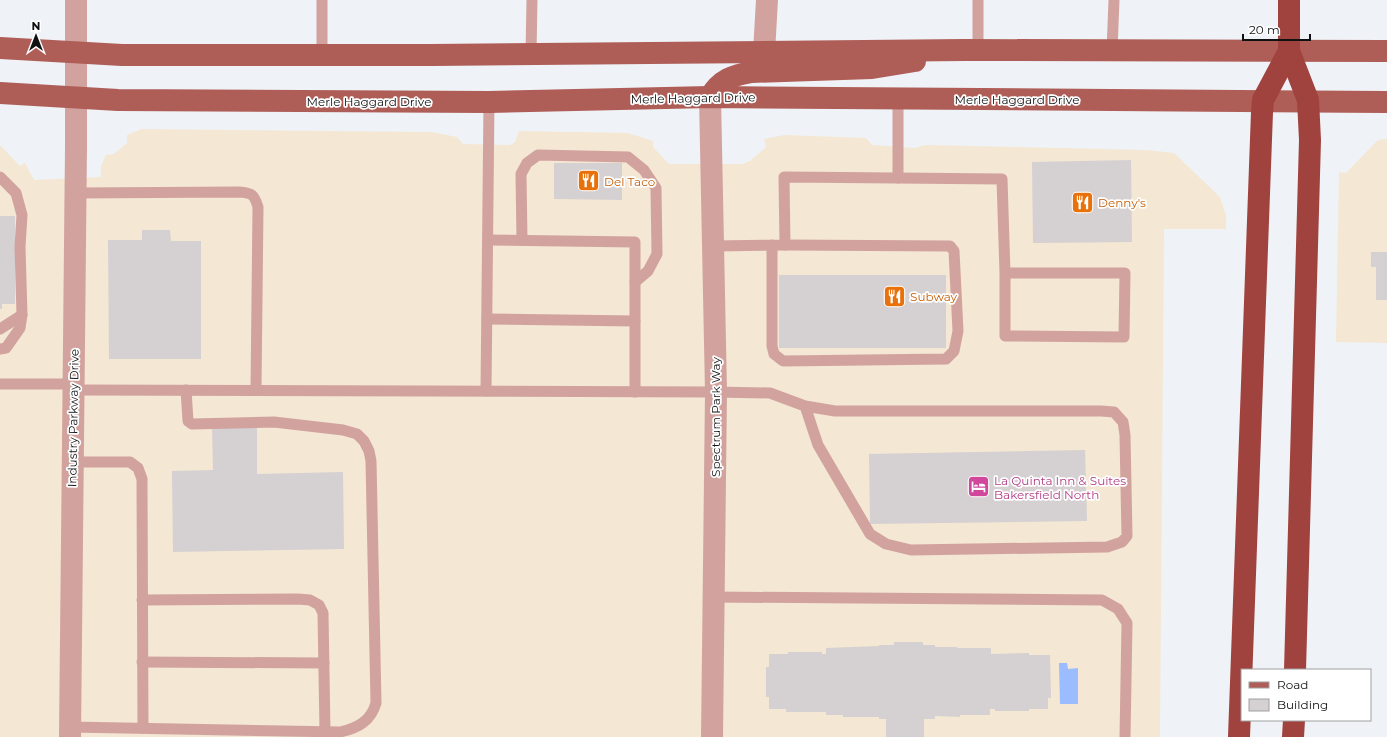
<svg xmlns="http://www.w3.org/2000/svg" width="1387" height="737" font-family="Montserrat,sans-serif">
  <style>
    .commercial { fill: #f4e7d3 }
    .water { fill: #9bbcfe }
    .building { fill: #d5d0d2 }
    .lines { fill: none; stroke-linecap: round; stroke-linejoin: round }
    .lane { stroke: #d2a39e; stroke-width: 11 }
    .street { stroke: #d2a39e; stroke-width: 22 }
    .primary { stroke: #af5d57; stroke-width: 22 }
    .highway { stroke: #a0423d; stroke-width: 22 }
    .labels { text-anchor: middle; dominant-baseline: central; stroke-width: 3.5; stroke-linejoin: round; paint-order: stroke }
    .street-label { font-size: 12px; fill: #0f1112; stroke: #fff }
    .food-label { font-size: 12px; fill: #c56008; stroke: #fff; text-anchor: start }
    .hotel-label { font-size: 12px; fill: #b23c85; stroke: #fff; text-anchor: start }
  </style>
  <rect width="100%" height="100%" fill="#eff3f7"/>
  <g class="commercial">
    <path d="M141,129L432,132L457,137L463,144L510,145L515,142L519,131L628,133L653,141V147L669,164H743L750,161L766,147L764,139L784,135L866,138L872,145L915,148L925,145L1147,150L1174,153L1220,197L1226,215V229H1164L1160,737H0V145L20,166L25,163L34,180L101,177V166L106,155L114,154L127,143V135Z"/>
    <path d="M1387,139V343L1336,342L1339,172L1346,173L1378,140Z"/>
  </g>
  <path class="water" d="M1059,663H1067L1068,669L1078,668V704H1060Z"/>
  <g class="building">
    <path d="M1131,160L1132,242L1033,243L1032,162Z"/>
    <path d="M554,163H622V200L554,199Z"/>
    <path d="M0,216H15V304H2V309H0Z"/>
    <path d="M142,230H170L171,241H201V359H109L108,240H142Z"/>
    <path d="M1371,252H1387V300H1376V267H1371Z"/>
    <rect x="779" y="275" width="167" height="73"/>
    <path d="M212,427H257V474L343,472L344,549L173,552L172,471L213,470Z"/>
    <path d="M1085,450L1087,521L870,524L869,454Z"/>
    <path d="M894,642H923V645H935V647H957V648H991V654L1029,653V655H1050L1051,698H1048V709H1029V711H995V709H990V715H960V717L935,716V719H924V737H886V719H879V717H843V715H826V712H786V709H769V697H766V667H769V654H788V652H822V654H826V648L879,646V645H894Z"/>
  </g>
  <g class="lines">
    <g class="lane">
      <path d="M322,0V55"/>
      <path d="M978,50V0"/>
      <path d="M1112,51L1114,0"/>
      <path d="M531,54L532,0"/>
      <path d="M0,177L16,193L22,215L20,247L22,315L0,329"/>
      <path d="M898,178L1002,179L1005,273V336L1124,337L1125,273H1005"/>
      <path d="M76,193L239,192C252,193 254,194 258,207L256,390"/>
      <path d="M489,240L635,242V392"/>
      <path d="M522,240L521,174L527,163L538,155L628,157L644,170L656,188L657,254L648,271L635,282"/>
      <path d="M772,245V346L774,354L783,361L946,359L954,351L958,331L954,251L950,246L785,245"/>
      <path d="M713,246L785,245L784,177L898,178V98"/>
      <path d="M487,319L635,321"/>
      <path d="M0,349L6,348L20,328L22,315"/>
      <path d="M0,384H74"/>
      <path d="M73,390L716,392L770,393L805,406L835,411H1101L1114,412L1123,422L1125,435L1127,536L1122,542L1107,547L911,550L886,544L870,534L818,445L805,406"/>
      <path d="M486,391L489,102"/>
      <path d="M73,462H130L138,468L142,479L143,728"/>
      <path d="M714,597L1102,600L1118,609L1127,623L1125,737"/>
      <path d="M142,600L298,599L310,600L319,605L323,613L325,732"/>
      <path d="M142,662L324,663"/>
      <path d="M70,727L340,732C358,728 371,721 376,703L371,461L369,451L364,441L357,434L343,430L274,422L192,424L188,421L186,390"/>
    </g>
    <g class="street">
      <path d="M764,52L767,0"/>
      <path d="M710,97L716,392L712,737"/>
      <path d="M70,737L76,146V0"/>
    </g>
    <g class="primary">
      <path d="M0,48L122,55H431L965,50L1387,51"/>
      <path d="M0,93L118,100L489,102L710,97L1387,102"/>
      <path d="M710,97C720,80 733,75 752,72L872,68L915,61"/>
    </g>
    <g class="highway">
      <path d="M1289,0V51L1308,100L1310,140L1295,670"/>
      <path d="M1239,737L1262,112L1263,100L1289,51"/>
      <path d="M1293,737L1294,720"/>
    </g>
  </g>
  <defs>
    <symbol id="restaurant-square" viewBox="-11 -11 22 22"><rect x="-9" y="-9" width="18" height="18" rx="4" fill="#e8710a" stroke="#fff"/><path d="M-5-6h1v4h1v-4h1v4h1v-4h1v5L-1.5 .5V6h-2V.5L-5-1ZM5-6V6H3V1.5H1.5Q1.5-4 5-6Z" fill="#fff"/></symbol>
    <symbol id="hotel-square" viewBox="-11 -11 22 22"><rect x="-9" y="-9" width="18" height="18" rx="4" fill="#d1479c" stroke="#fff"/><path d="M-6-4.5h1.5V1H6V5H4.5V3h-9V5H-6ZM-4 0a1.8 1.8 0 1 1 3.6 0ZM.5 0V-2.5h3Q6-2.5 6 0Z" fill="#fff"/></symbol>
  </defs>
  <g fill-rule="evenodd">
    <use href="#restaurant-square" x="576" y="168" width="25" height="25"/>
    <use href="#restaurant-square" x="1070" y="190" width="25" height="25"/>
    <use href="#restaurant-square" x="882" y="284" width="25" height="25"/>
    <use href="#hotel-square" x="966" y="474" width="25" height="25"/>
  </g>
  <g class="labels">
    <g class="street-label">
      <text transform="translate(693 98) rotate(-1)">Merle Haggard Drive</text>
      <text x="1017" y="99">Merle Haggard Drive</text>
      <text x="369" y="101">Merle Haggard Drive</text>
      <text transform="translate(715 417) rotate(-90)">Spectrum Park Way</text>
      <text transform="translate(73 418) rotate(-89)">Industry Parkway Drive</text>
    </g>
    <g class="food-label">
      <text x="604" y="181">Del Taco</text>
      <text x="1098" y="202">Denny's</text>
      <text x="910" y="296">Subway</text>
    </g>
    <g class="hotel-label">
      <text x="994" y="480">La Quinta Inn &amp; Suites<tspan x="994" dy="14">Bakersfield North</tspan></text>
    </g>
  </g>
  <rect x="1241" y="669" width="130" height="52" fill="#ffffff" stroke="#9fa0a0"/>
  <rect x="1249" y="682" width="20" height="6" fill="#af5d57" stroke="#9fa0a0"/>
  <text x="1277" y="689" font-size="12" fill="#0f1112">Road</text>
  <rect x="1249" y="699" width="20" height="12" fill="#d5d0d2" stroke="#9fa0a0"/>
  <text x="1277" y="709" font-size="12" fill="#0f1112">Building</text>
  <g transform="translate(36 36)" stroke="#ffffff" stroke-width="3" paint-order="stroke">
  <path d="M0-3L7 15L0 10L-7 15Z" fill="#0f1112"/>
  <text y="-6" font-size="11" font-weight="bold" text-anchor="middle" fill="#0f1112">N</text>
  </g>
  <path d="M1243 34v6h67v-6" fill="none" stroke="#0f1112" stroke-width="2"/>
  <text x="1249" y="34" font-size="12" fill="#0f1112" stroke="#ffffff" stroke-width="3" paint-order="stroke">20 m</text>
</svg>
